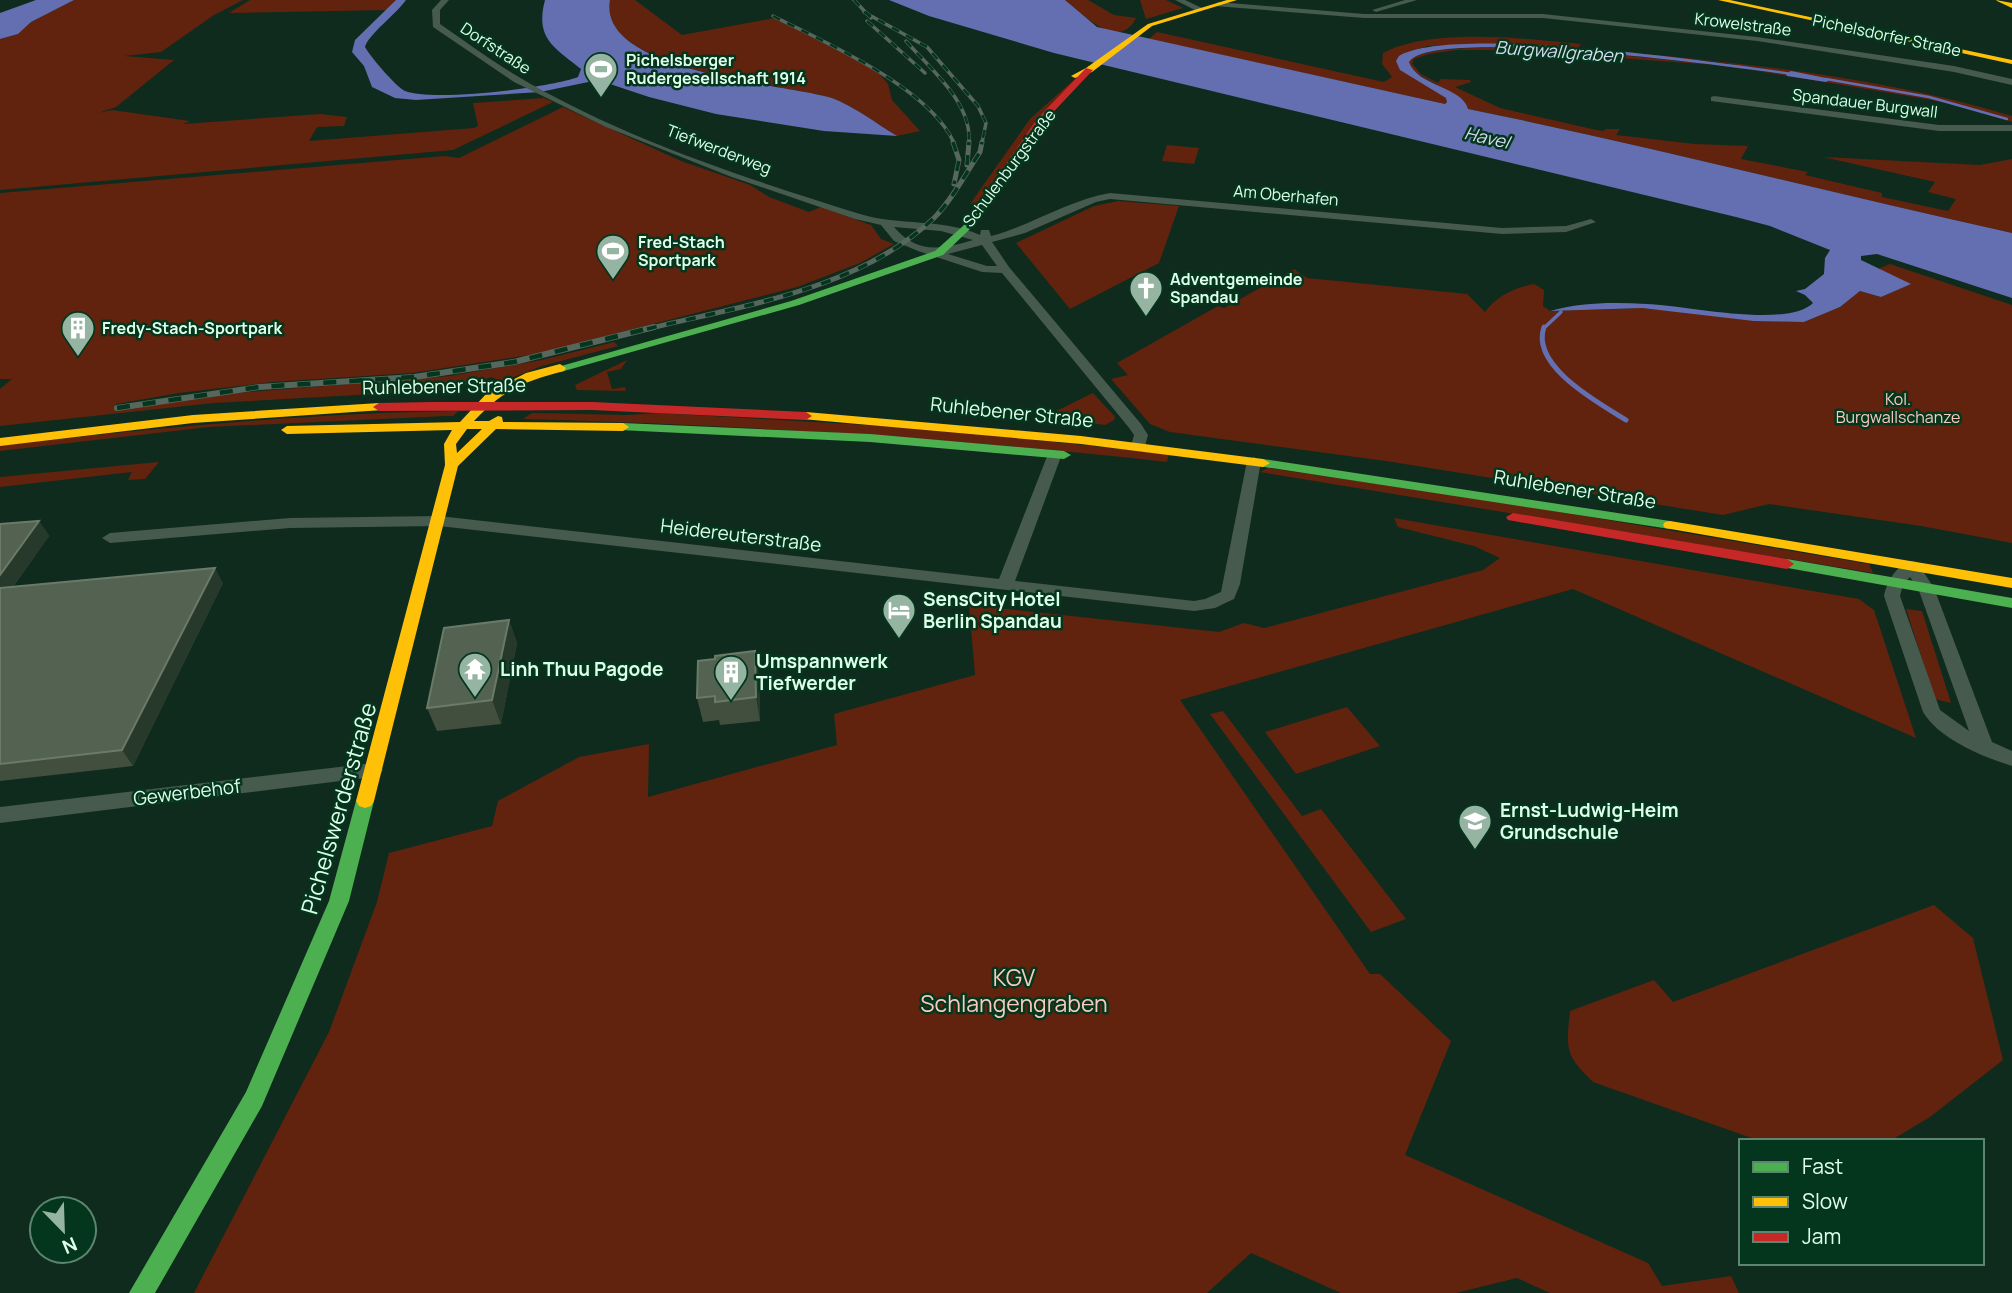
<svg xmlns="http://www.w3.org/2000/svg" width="2012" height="1293" font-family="Manrope,sans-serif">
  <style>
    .green { fill: #61230e }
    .water { fill: #646fb1 }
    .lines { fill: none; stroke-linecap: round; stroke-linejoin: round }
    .stream-far2 { stroke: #646fb1; stroke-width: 2.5 }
    .stream-far1 { stroke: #646fb1; stroke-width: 3.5 }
    .stream { stroke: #646fb1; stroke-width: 5 }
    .canal { fill: #646fb1; fill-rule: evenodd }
    .street { fill: #465a4e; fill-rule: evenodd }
    .fast { fill: #4caf50; fill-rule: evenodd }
    .slow { fill: #ffc107; fill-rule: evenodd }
    .jam { fill: #c62828; fill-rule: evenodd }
    .rail-far2-casing { stroke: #56685e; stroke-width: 3.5 }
    .rail-far1-casing { stroke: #56685e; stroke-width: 5 }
    .rail-casing { stroke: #56685e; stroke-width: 6 }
    .rail-far2 { stroke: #04361e; stroke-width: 2.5; stroke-dasharray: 8; stroke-linecap: butt }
    .rail-far1 { stroke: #04361e; stroke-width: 3.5; stroke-dasharray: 10; stroke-linecap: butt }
    .rail { stroke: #04361e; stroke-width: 4.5; stroke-dasharray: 13; stroke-linecap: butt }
    .wall { fill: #424f3f }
    .shaded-wall { fill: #26392a }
    .building { fill: #536251; stroke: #697a69; stroke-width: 2 }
    .labels { text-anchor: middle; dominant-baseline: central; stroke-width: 5; stroke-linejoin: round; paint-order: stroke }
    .far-street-label { font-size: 16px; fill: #dffee9; stroke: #04361e }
    .far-poi-label { font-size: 16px; font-weight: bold; fill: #dffee9; stroke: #04361e; text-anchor: start }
    .far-park-label { font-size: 16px; fill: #facbbd; stroke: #04361e }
    .far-water-label { font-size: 18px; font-style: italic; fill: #d5daee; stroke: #04361e }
    .street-label { font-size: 19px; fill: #dffee9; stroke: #04361e }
    .poi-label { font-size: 19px; font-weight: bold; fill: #dffee9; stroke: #04361e; text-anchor: start }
    .near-street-label { font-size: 23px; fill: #dffee9; stroke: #04361e }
    .near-park-label { font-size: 23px; fill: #facbbd; stroke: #04361e }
  </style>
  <rect width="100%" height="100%" fill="#0f2b1d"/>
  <g class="green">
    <path d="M74,0H243L214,15L161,52L124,56L174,60L116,107L98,113L112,110L190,121L183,124L320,114L347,117L344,126L317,127L309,141L474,128L478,126L473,103L544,98L553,102L453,150L0,190V39L18,34L31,22Z"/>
    <path d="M250,0H396L387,10L229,13Z"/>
    <path d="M610,0H635L682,35L775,18L876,70L888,84L892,100L920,131L897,136C877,124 854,106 832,98C788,84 597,72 610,0Z"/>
    <path d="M1065,0H1088L1114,15L1136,18C1119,52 1083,15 1065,0Z"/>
    <path d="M1140,0H1166L1183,8L1146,19Z"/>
    <path d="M1157,32L1384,82L1392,77L1382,64L1383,53C1433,27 1526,39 1581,44L1578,48C1724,61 1871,74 2012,116V122L1959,105L1920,98L1728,66L1510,50H1456L1429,54L1414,59L1412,64L1421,74L1438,83L1441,79L1470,80L1471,82L1455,87L1500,108L1592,129L1603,131L1606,129H1620L1616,135L1695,144L1748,146L1741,159L1808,172L1805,175L1882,193V197L1948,211L1956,199L1928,192L1935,182L1823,157L1980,165L2012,159V233C1830,193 1650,146 1468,109L1456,96L1413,71L1409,62C1435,25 1764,71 1819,79L1814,76L1710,61L1513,45L1428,46L1407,52L1396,61L1446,98L1448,101L1445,104L1149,39Z"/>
    <path d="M1077,77L977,204H970L1030,119Z"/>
    <path d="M563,107L681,161L750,185L769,197L809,212L821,207L871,225L881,239L894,244L860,263L797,287L536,354L412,373L272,382L179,393L116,404L115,411L236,393L450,376L542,360L614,342L618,346L542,366L501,382L492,377L447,390L214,403L0,426V389L12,379H0V193L445,156L459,158Z"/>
    <path d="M1167,145L1199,148L1194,164L1162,161Z"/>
    <path d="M1118,201L1179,206L1159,263L1070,309L1016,243L1094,206Z"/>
    <path d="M1890,264L2012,305V543L1921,526L1769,504L1723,515L1386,461L1170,432L1150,424L1111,379L1128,375L1117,363L1218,306L1224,308L1294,269L1307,278L1467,294L1485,312C1497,296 1514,288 1534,284L1544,290L1543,306L1550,311L1642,308L1789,322H1804L1840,307L1860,291L1881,297L1910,284L1878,269Z"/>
    <path d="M627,360L621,369L607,372L612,389L625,387L626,391L577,390L575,385Z"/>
    <path d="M1093,393L1115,417L1114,420L1105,425L1044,417Z"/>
    <path d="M458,411L453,416H446L209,427L0,451V445C153,429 304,413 458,411Z"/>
    <path d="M532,413L627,415L658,413L919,428L1169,454L1167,462C953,438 739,425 523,419Z"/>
    <path d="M159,462L145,479L128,480L132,472L0,487V477Z"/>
    <path d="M1268,468L1501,502L1869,564L1873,573L1260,472Z"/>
    <path d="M1394,518L1859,599L1874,610L1916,738L1573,589L1180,700L1370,974H1380L1451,1041L1405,1155L1648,1263L1662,1286L1731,1276L1739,1293H1550L1517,1278L1456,1293H1341L1251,1253L1207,1293H194L329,1032L377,902L389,853L492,826L498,801L579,757L649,744L648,797L837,745L834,714L975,675L969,605L1219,632L1244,623L1264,628L1483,570L1500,558L1474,546L1398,527Z"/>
    <path d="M1906,609L1922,611L1951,703L1935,699Z"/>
    <path d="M1347,707L1380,746L1296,774L1265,732Z"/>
    <path d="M1223,711L1302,816L1321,809L1406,919L1371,932L1210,714Z"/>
    <path d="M1934,905L1973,938L2003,1060L1930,1117L1890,1141H1760L1593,1082C1565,1055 1566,1049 1570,1011L1654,980L1673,1002Z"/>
  </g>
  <g class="water">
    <path d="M36,0H74L31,22L18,34L0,39V13Z"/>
    <path d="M396,0H406C397,13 368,35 365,47C369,55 397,88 405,91C433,102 549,88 578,77L581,69C553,47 535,38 545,0H610C597,73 788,84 832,98C854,106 877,124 897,136L824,131L716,114L649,97L598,80L540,92L416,100L395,98L372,87L364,66L352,52L355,40Z"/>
    <path d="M889,0H1065L1097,27L1445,104L1447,102L1446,98L1400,70L1396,61L1399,56C1454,23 1741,65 1814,76L1823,80C1768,71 1435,24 1409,62C1417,86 1463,87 1468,109C1650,146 1830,193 2012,233V298L1877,254L1861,256V260L1911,284L1881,297L1860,291L1840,307L1804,322L1754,321L1642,308L1550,311C1581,302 1614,302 1647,304C1684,305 1786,329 1813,303L1805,295L1796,291L1805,289L1824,274L1825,258L1830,250L1770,226L1736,217L1054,53L929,16Z"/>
  </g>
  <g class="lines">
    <path class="stream-far2" d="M1826,79L1929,97L2007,119"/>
    <path class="stream-far1" d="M1543,329L1561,312"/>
    <path class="stream" d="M1544,327C1530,366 1599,403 1626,420"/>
    <path class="canal" d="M1791,71L1831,79L1826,82L1787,76L1786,74Z"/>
    <g class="street">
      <path d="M441,0H449L440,10V24C469,44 498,66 529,83C631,141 748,179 860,214C899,226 942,218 980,235L981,230H989L991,236C1032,225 1069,200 1110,193L1502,228L1566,226L1591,219L1596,222L1566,232L1502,234L1110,199L1096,202L1025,233L992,242L1009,267L1141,424L1148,435L1145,446L1138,450L1131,446L1134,435L1130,429L1002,273L982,272L918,251L894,241L881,225L855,219L729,176L606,127L514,82L433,27L432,10ZM894,227L941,231L973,240C942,249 918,255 894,227ZM982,245L997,266H987L948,254Z"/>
      <path d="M1175,0H1185L1204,9L1197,11Z"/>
      <path d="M1405,0H1417L1376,12L1372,10Z"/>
      <path d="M1218,2L1364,14H1543L1757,37L1954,66L2012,79V85L1954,72L1757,41L1543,18H1364L1215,6Z"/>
      <path d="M1714,96L1939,125H2012V131H1939L1711,101V97Z"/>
      <path d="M1055,450L1062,454L1015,581L1194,601L1205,599L1221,592L1247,461L1254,457L1261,461L1240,584L1234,599L1215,608L1194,611L439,526L290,528L110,543L102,538L110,533L290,518L439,516L999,579L1048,454Z"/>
      <path d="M1911,561L1917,562L1934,588L1992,742L2012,751V766C1983,757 1939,739 1923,712L1884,596C1887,581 1896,566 1911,561ZM1910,577L1918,588L1969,731L1940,710L1900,596L1903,584Z"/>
      <path d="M373,763L380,765L383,770L380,775L373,777L0,823V807Z"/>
    </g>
    <g class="fast">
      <path d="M998,180L1003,183L969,230L943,255L799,305L564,371L560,372L554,368L791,301L935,251L963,226L995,181Z"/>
      <path d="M623,423L870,434L1064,451L1071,455L1064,459L870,442L619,430V424Z"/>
      <path d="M1263,459L1670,521L1677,525L1670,529L1258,466L1256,463Z"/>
      <path d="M1787,559L2012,598V608L1782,567L1780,564Z"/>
      <path d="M365,794L371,796L374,801L349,901L262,1106L155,1293H129L246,1092L329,901L356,801L359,796Z"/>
    </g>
    <g class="slow">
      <path d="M1227,0H1237L1152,26L1092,72L1075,78L1071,76L1086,68L1148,24Z"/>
      <path d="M1718,0H1730L2012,60V64Z"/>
      <path d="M1996,0L2012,3V8L1997,1Z"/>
      <path d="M560,364L566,368L564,371C524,381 502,391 474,421H489L498,416L502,417L503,422L623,423L629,427L623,431L496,429L458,466L374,801L371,806L365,808L359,806L356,801L445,465L444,444L452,430L287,434L281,430L287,426L460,422L487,393L526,373ZM467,429H482L457,453L456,444Z"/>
      <path d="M379,403L383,404V410L193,423L0,446V438L193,415Z"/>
      <path d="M806,412L1081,436L1263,459L1270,463L1263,467L1081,444L802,419L800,416Z"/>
      <path d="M1670,521L2012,578V588L1665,528L1663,525L1665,522Z"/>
    </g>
    <g class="jam">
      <path d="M1086,68L1093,70L1043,123L1001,185H995L993,183L1037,119Z"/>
      <path d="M432,402H592L806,412L812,416L806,420L592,410L379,411L373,407L379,403Z"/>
      <path d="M1513,513L1787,559L1794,564L1787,569L1508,520L1506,517Z"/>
    </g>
    <defs>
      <g id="rail-far2">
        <path d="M854,0L871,18"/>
        <path d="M864,12L927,47L978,106L986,123L982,143"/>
        <path d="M773,16C826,43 930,88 954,143"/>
        <path d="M867,21L925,73"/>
        <path d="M906,41C931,70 972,102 969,143"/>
      </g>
      <g id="rail-far1">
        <path d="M953,142L959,160L954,184"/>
        <path d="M967,165L969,142"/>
        <path d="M647,329C744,305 858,290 934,218C952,200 966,173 980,152L982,142"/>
      </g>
      <path id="rail" d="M117,408L259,387L414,377L514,362L654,327"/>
    </defs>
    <use href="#rail-far2" class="rail-far2-casing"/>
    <use href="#rail-far1" class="rail-far1-casing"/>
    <use href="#rail" class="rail-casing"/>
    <use href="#rail-far2" class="rail-far2"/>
    <use href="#rail-far1" class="rail-far1"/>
    <use href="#rail" class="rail"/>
  </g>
  <g class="wall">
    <path d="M39,521L49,536L13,587L223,583L133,766L0,781V524Z"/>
    <path d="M509,620L517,643L501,724L437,731L427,708Z"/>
    <path d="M715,659L759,675L760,721L720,725L719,720L703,722L697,698Z"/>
  </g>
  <g class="shaded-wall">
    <path d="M39,521L49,536L0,605V575Z"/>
    <path d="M215,568L223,583L133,766L122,750Z"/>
    <path d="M509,620L517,643L501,724L492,700Z"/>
    <path d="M755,651L759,675L760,721L756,697Z"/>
  </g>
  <g class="building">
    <path d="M39,521L0,575V524Z"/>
    <path d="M215,568L122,750L0,764V588Z"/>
    <path d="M509,620L492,700L427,708L444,628Z"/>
    <path d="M755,651L756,697L715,702V696L697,698L698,661L715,659V656Z"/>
  </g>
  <defs>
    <symbol id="stadium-pin" viewBox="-11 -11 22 30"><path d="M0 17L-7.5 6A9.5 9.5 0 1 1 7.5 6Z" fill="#96b4a2" stroke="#04361e"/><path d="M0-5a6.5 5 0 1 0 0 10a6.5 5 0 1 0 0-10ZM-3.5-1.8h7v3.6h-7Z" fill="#fff"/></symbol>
    <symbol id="church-pin" viewBox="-11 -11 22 30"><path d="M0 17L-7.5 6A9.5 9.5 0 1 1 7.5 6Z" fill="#96b4a2" stroke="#04361e"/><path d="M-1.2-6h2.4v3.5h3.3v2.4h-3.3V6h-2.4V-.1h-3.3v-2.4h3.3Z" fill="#fff"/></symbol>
    <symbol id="building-pin" viewBox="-11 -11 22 30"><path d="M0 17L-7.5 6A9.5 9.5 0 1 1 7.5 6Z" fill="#96b4a2" stroke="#04361e"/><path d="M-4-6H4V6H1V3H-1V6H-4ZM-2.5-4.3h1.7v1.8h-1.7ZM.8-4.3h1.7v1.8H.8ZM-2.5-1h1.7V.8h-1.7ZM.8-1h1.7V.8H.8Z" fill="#fff"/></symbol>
    <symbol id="hotel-pin" viewBox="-11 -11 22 30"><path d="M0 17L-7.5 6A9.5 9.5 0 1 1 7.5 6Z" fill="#96b4a2" stroke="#04361e"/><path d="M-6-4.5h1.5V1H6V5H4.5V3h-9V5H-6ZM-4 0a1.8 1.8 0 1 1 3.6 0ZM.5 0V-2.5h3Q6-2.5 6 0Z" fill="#fff"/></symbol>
    <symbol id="temple-pin" viewBox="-11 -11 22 30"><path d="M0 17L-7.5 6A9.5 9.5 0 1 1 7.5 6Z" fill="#96b4a2" stroke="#04361e"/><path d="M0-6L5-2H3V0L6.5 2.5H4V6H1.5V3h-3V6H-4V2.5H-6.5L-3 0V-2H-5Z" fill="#fff"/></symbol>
    <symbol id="school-pin" viewBox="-11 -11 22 30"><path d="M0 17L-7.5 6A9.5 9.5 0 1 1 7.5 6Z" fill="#96b4a2" stroke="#04361e"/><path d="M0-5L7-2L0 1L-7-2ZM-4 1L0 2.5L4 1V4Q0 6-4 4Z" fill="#fff"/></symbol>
  </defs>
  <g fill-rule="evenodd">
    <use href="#stadium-pin" x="582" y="50" width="38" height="52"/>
    <use href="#stadium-pin" x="594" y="232" width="38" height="52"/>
    <use href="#church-pin" x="1127" y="269" width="38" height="52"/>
    <use href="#building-pin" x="59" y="309" width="38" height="52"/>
    <use href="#hotel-pin" x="880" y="591" width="38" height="52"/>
    <use href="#temple-pin" x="456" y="650" width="38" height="52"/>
    <use href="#building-pin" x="712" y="653" width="38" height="52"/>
    <use href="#school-pin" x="1456" y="802" width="38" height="52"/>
  </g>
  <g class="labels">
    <g class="far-street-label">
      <text transform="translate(1743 24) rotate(7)">Krowelstraße</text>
      <text transform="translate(1887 35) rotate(12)">Pichelsdorfer Straße</text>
      <text transform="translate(496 48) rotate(33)">Dorfstraße</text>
      <text transform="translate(1865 103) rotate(7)">Spandauer Burgwall</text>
      <text transform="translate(719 149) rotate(21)">Tiefwerderweg</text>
      <text transform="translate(1009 168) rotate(-53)">Schulenburgstraße</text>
      <text transform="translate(1286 195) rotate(5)">Am Oberhafen</text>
    </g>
    <g class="far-poi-label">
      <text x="626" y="60">Pichelsberger<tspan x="626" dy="18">Rudergesellschaft 1914</tspan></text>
      <text x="638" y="242">Fred-Stach<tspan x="638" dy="18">Sportpark</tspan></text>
      <text x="1170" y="279">Adventgemeinde<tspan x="1170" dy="18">Spandau</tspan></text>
      <text x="102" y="328">Fredy-Stach-Sportpark</text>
    </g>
    <g class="far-park-label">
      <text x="1898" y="399">Kol.<tspan x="1898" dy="18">Burgwallschanze</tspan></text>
    </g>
    <g class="far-water-label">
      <text transform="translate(1559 51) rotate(4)">Burgwallgraben</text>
      <text transform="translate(1487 137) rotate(13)">Havel</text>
    </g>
    <g class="street-label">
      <text transform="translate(444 386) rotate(-1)">Ruhlebener Straße</text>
      <text transform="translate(1012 412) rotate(6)">Ruhlebener Straße</text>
      <text transform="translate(1575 489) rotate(9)">Ruhlebener Straße</text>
      <text transform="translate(741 535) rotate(7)">Heidereuterstraße</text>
      <text transform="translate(187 792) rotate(-7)">Gewerbehof</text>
    </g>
    <g class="poi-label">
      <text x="923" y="599">SensCity Hotel<tspan x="923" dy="22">Berlin Spandau</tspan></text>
      <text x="756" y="661">Umspannwerk<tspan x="756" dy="22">Tiefwerder</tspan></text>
      <text x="500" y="669">Linh Thuu Pagode</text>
      <text x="1500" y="810">Ernst-Ludwig-Heim<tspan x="1500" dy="22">Grundschule</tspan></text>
    </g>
    <g class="near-street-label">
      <text transform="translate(338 808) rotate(-74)">Pichelswerderstraße</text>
    </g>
    <g class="near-park-label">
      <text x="1014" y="977">KGV<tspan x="1014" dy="26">Schlangengraben</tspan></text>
    </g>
  </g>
  <rect x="1739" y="1139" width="245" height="126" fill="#04361e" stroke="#5c866f" stroke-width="2"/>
  <rect x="1753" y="1162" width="35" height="10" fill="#4caf50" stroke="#5c866f" stroke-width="2"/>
  <text x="1802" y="1174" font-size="21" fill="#dffee9">Fast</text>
  <rect x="1753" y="1197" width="35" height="10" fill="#ffc107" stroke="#5c866f" stroke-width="2"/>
  <text x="1802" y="1209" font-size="21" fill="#dffee9">Slow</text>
  <rect x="1753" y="1232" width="35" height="10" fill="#c62828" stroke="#5c866f" stroke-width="2"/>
  <text x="1802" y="1244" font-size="21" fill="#dffee9">Jam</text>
  <g transform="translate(63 1230) rotate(157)"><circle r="33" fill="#04361e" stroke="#5c866f" stroke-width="2"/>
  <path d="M0-5L12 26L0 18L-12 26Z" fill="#96b4a2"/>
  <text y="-10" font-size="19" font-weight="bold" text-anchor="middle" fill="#dffee9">N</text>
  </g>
</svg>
